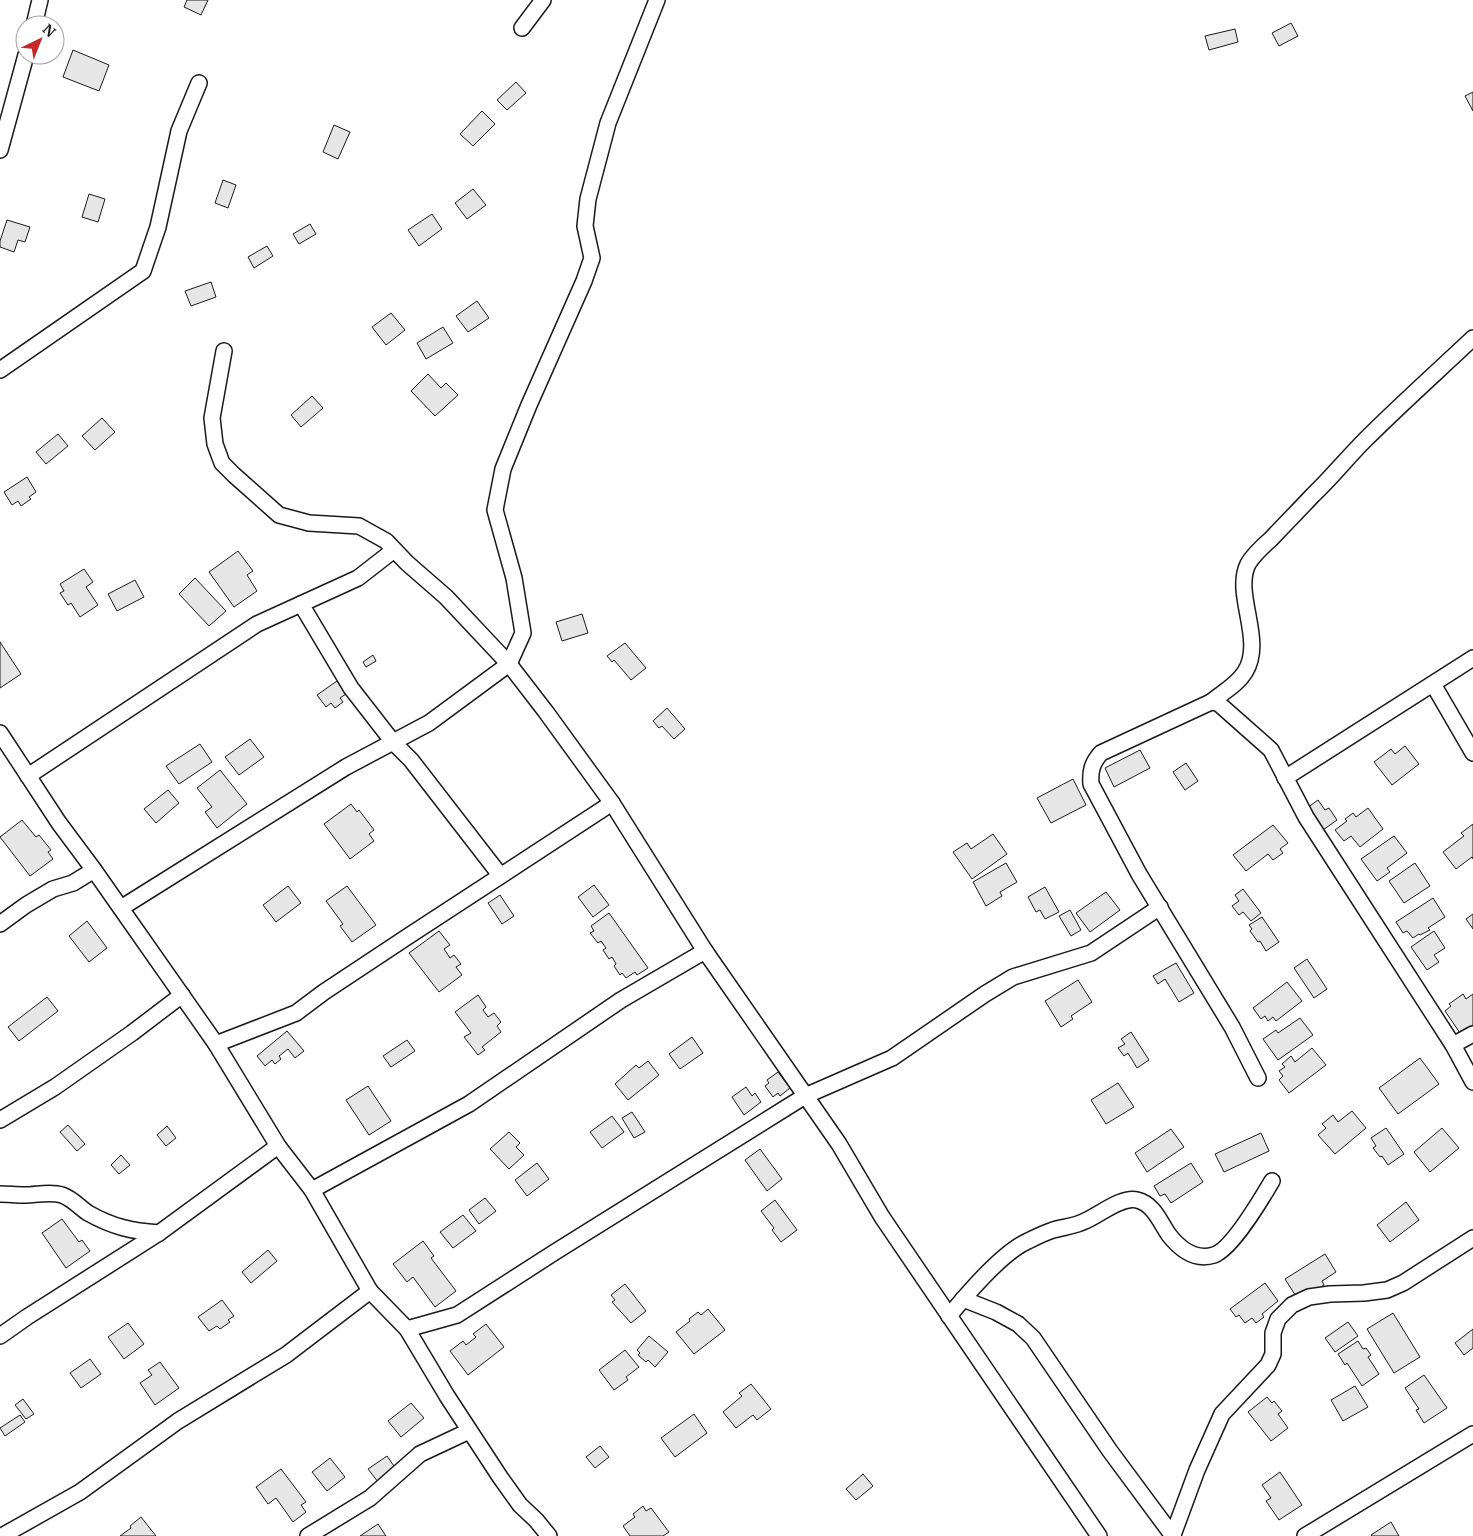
<svg xmlns="http://www.w3.org/2000/svg" width="1473" height="1536" font-family="Merriweather,serif">
  <style>
    .building { fill: #e6e6e6; stroke: #1a1a1a }
    .lines { fill: none; stroke-linecap: round; stroke-linejoin: round }
    .street-casing { stroke: #1a1a1a; stroke-width: 18 }
    .street { stroke: #fff; stroke-width: 15 }
  </style>
  <rect width="100%" height="100%" fill="#fff"/>
  <g class="building">
    <path d="M187,0H208L201,15L184,7Z"/>
    <path d="M1291,23L1298,36L1279,46L1272,33Z"/>
    <path d="M1235,29L1238,42L1209,50L1205,36Z"/>
    <path d="M73,50L109,65L99,91L63,77Z"/>
    <path d="M516,82L526,93L507,110L497,100Z"/>
    <path d="M1473,92V111L1465,96Z"/>
    <path d="M482,111L495,124L473,146L460,134Z"/>
    <path d="M334,125L350,132L338,159L323,152Z"/>
    <path d="M223,180L236,185L228,208L215,203Z"/>
    <path d="M473,189L486,205L467,219L455,203Z"/>
    <path d="M89,194L105,199L98,222L82,217Z"/>
    <path d="M432,214L442,229L419,246L408,230Z"/>
    <path d="M7,220L30,227L25,242L18,240L14,252L0,247V241Z"/>
    <path d="M310,224L316,234L299,244L293,234Z"/>
    <path d="M267,246L273,256L254,268L248,257Z"/>
    <path d="M211,282L216,297L191,306L185,291Z"/>
    <path d="M477,301L489,318L468,332L456,316Z"/>
    <path d="M391,313L405,330L386,345L372,327Z"/>
    <path d="M443,327L453,343L426,359L417,343Z"/>
    <path d="M428,374L441,388L446,383L458,395L435,416L411,391Z"/>
    <path d="M312,396L323,408L301,427L291,415Z"/>
    <path d="M102,418L115,432L95,450L82,436Z"/>
    <path d="M58,434L68,446L46,464L36,452Z"/>
    <path d="M27,477L36,492L29,497L31,499L21,506L18,501L12,505L4,492Z"/>
    <path d="M238,551L253,571L247,575L257,591L234,607L209,572Z"/>
    <path d="M84,569L93,582L86,587L98,605L80,617L71,603L68,605L60,593L64,591L60,584Z"/>
    <path d="M195,578L226,611L209,626L179,594Z"/>
    <path d="M135,580L144,597L117,611L108,594Z"/>
    <path d="M582,614L588,633L562,641L556,622Z"/>
    <path d="M0,642L21,674L0,688Z"/>
    <path d="M625,643L646,668L631,680L614,660L612,662L607,656Z"/>
    <path d="M373,655L376,661L366,667L363,662Z"/>
    <path d="M337,681L346,694L340,698L343,702L335,708L331,703L326,707L317,695Z"/>
    <path d="M667,708L685,729L674,739L662,726L659,728L653,721Z"/>
    <path d="M250,739L264,757L239,775L225,757Z"/>
    <path d="M200,744L212,762L179,784L166,766Z"/>
    <path d="M1405,746L1419,764L1392,785L1374,762L1391,749L1395,754Z"/>
    <path d="M1140,750L1150,768L1114,787L1105,768Z"/>
    <path d="M1186,763L1198,781L1185,790L1173,772Z"/>
    <path d="M220,770L247,804L217,828L205,812L212,807L197,788Z"/>
    <path d="M1073,779L1086,805L1051,823L1037,798Z"/>
    <path d="M168,790L179,803L156,823L144,809Z"/>
    <path d="M1318,800L1325,810L1329,808L1337,820L1323,830L1307,808Z"/>
    <path d="M351,804L357,812L359,810L374,830L369,834L374,841L350,859L324,824Z"/>
    <path d="M1368,808L1383,829L1360,847L1351,836L1344,841L1335,830L1347,821L1345,819L1353,813L1356,817Z"/>
    <path d="M22,820L36,837L39,835L51,850L48,852L53,859L30,876L0,837Z"/>
    <path d="M1473,824V859L1472,857L1456,869L1443,852L1464,836L1461,833Z"/>
    <path d="M1273,825L1288,843L1280,849L1283,853L1273,860L1268,854L1246,871L1233,855Z"/>
    <path d="M993,834L1007,854L972,879L953,852L967,843L971,849Z"/>
    <path d="M1394,836L1407,853L1387,868L1390,872L1377,881L1361,859Z"/>
    <path d="M1006,863L1017,882L1000,892L1002,896L986,906L973,882Z"/>
    <path d="M1415,863L1430,886L1404,903L1389,881Z"/>
    <path d="M594,885L609,905L593,917L578,897Z"/>
    <path d="M288,886L301,903L276,922L263,905Z"/>
    <path d="M347,886L376,925L352,942L340,926L343,924L326,901Z"/>
    <path d="M1045,887L1059,912L1045,919L1040,910L1036,912L1028,897Z"/>
    <path d="M1243,889L1261,913L1251,921L1243,912L1239,915L1232,906L1239,901L1235,895Z"/>
    <path d="M1106,892L1120,910L1090,932L1076,913Z"/>
    <path d="M500,895L514,916L502,924L488,903Z"/>
    <path d="M1433,898L1445,917L1428,928L1430,930L1420,935L1419,934L1413,938L1407,931L1403,933L1396,922Z"/>
    <path d="M1070,910L1081,930L1071,936L1059,916Z"/>
    <path d="M609,913L648,968L637,975L635,972L626,978L622,973L620,975L614,966L616,964L612,957L609,959L603,950L606,948L601,941L598,943L590,933L594,931L591,926Z"/>
    <path d="M1473,914V929L1466,919Z"/>
    <path d="M1262,917L1279,942L1266,951L1260,941L1258,942L1250,931L1252,929L1249,925Z"/>
    <path d="M87,921L107,948L89,962L69,936Z"/>
    <path d="M439,931L450,945L444,949L450,958L454,955L461,964L456,967L462,975L439,992L409,953Z"/>
    <path d="M1434,931L1445,948L1434,955L1439,962L1427,970L1411,947Z"/>
    <path d="M1307,959L1327,989L1314,998L1294,968Z"/>
    <path d="M1176,963L1194,993L1179,1002L1165,979L1158,984L1153,976Z"/>
    <path d="M1078,980L1092,1002L1071,1016L1073,1019L1061,1027L1045,1001Z"/>
    <path d="M1287,982L1302,1001L1276,1021L1273,1017L1268,1021L1265,1016L1261,1019L1253,1008Z"/>
    <path d="M1463,994L1466,999L1473,994V1025L1460,1033L1445,1011L1451,1006L1449,1004Z"/>
    <path d="M478,995L486,1007L483,1010L488,1017L494,1013L501,1022L497,1026L501,1032L482,1047L485,1050L478,1055L464,1037L471,1033L455,1012Z"/>
    <path d="M47,997L58,1011L19,1041L8,1027Z"/>
    <path d="M1300,1018L1313,1035L1278,1060L1263,1039L1276,1030L1278,1033Z"/>
    <path d="M287,1031L304,1051L295,1058L288,1049L279,1056L281,1059L275,1064L272,1060L265,1066L257,1056Z"/>
    <path d="M1131,1032L1149,1060L1137,1068L1128,1053L1124,1056L1118,1048L1125,1044L1121,1039Z"/>
    <path d="M692,1037L703,1053L680,1069L669,1054Z"/>
    <path d="M407,1040L415,1051L391,1067L383,1056Z"/>
    <path d="M1312,1048L1326,1065L1289,1093L1279,1080L1283,1076L1279,1071L1285,1067L1282,1064L1291,1056L1295,1062Z"/>
    <path d="M1420,1058L1439,1084L1398,1114L1379,1088Z"/>
    <path d="M648,1061L659,1075L628,1100L615,1084L636,1065L639,1068Z"/>
    <path d="M778,1072L790,1088L780,1096L778,1093L773,1097L765,1086L769,1083L767,1080Z"/>
    <path d="M1118,1083L1134,1107L1106,1124L1091,1100Z"/>
    <path d="M368,1086L391,1121L369,1135L346,1100Z"/>
    <path d="M746,1087L752,1096L755,1093L761,1102L744,1115L732,1097Z"/>
    <path d="M1352,1111L1366,1128L1335,1154L1318,1135L1326,1128L1322,1124L1333,1115L1338,1122Z"/>
    <path d="M632,1112L645,1132L634,1138L622,1118Z"/>
    <path d="M612,1116L624,1132L602,1148L590,1132Z"/>
    <path d="M68,1125L85,1144L77,1151L60,1132Z"/>
    <path d="M167,1126L176,1138L166,1146L157,1135Z"/>
    <path d="M1386,1128L1404,1154L1388,1165L1382,1156L1380,1157L1373,1148L1376,1146L1371,1138Z"/>
    <path d="M1442,1128L1459,1148L1430,1172L1414,1152Z"/>
    <path d="M1171,1129L1184,1147L1147,1172L1135,1153Z"/>
    <path d="M509,1132L520,1143L516,1147L524,1155L509,1169L490,1149Z"/>
    <path d="M1261,1133L1269,1151L1224,1172L1215,1154Z"/>
    <path d="M760,1149L782,1179L767,1191L745,1160Z"/>
    <path d="M121,1155L130,1165L119,1174L111,1165Z"/>
    <path d="M537,1163L549,1179L527,1196L515,1180Z"/>
    <path d="M1191,1163L1203,1182L1171,1203L1165,1194L1160,1196L1154,1186Z"/>
    <path d="M485,1198L496,1211L479,1224L469,1210Z"/>
    <path d="M775,1200L797,1230L781,1242L772,1230L774,1228L761,1211Z"/>
    <path d="M1406,1202L1419,1220L1390,1242L1377,1225Z"/>
    <path d="M463,1215L476,1231L453,1248L440,1232Z"/>
    <path d="M62,1219L79,1242L82,1240L90,1251L66,1268L42,1233Z"/>
    <path d="M423,1241L434,1256L431,1258L456,1291L435,1307L413,1277L407,1282L393,1264Z"/>
    <path d="M268,1250L277,1261L251,1283L242,1272Z"/>
    <path d="M1325,1254L1336,1272L1322,1281L1324,1285L1299,1301L1285,1279Z"/>
    <path d="M1265,1283L1278,1301L1262,1314L1264,1317L1256,1323L1252,1318L1245,1323L1239,1315L1236,1317L1230,1309Z"/>
    <path d="M625,1284L646,1311L631,1323L612,1302L615,1300L611,1295Z"/>
    <path d="M222,1300L234,1316L228,1320L230,1322L220,1329L217,1326L209,1331L198,1317Z"/>
    <path d="M708,1309L725,1330L694,1354L676,1332L690,1321L689,1319L698,1312L701,1315Z"/>
    <path d="M1393,1313L1420,1357L1394,1373L1367,1329Z"/>
    <path d="M1348,1322L1358,1336L1335,1352L1325,1338Z"/>
    <path d="M128,1323L144,1344L124,1359L108,1337Z"/>
    <path d="M486,1324L504,1347L468,1375L450,1351L463,1341L466,1345L476,1337L473,1334Z"/>
    <path d="M1473,1329V1348L1464,1355L1455,1343Z"/>
    <path d="M649,1336L668,1352L655,1367L648,1360L646,1362L638,1355L640,1353L637,1350Z"/>
    <path d="M1358,1341L1363,1349L1366,1348L1371,1355L1368,1357L1379,1374L1362,1386L1347,1363L1345,1365L1338,1354Z"/>
    <path d="M625,1350L639,1367L626,1377L628,1380L614,1390L599,1370Z"/>
    <path d="M90,1359L101,1374L81,1388L70,1373Z"/>
    <path d="M160,1362L179,1388L155,1405L140,1383L152,1375L148,1370Z"/>
    <path d="M1424,1375L1447,1408L1424,1423L1416,1410L1419,1409L1405,1388Z"/>
    <path d="M751,1384L771,1409L757,1420L753,1415L736,1428L723,1412L742,1396L739,1393Z"/>
    <path d="M1355,1386L1368,1407L1343,1421L1331,1400Z"/>
    <path d="M1267,1397L1272,1403L1274,1401L1282,1411L1278,1414L1288,1428L1271,1441L1248,1412Z"/>
    <path d="M23,1399L34,1414L26,1419L15,1405Z"/>
    <path d="M411,1403L424,1418L401,1437L388,1421Z"/>
    <path d="M694,1414L707,1433L675,1457L661,1438Z"/>
    <path d="M20,1415L25,1422L5,1436L0,1428Z"/>
    <path d="M600,1446L609,1457L595,1468L586,1457Z"/>
    <path d="M387,1456L396,1469L378,1482L368,1469Z"/>
    <path d="M330,1458L345,1477L327,1491L312,1472Z"/>
    <path d="M281,1469L306,1502L301,1505L306,1512L293,1522L276,1498L268,1504L256,1487Z"/>
    <path d="M1280,1472L1302,1505L1279,1520L1266,1501L1271,1498L1262,1485Z"/>
    <path d="M863,1474L873,1486L856,1500L846,1489Z"/>
    <path d="M643,1506L646,1511L651,1508L669,1532L663,1536H630L623,1526L635,1517L633,1514Z"/>
    <path d="M141,1517L156,1536H120L131,1528L130,1526Z"/>
    <path d="M1391,1522L1399,1536H1372L1371,1535Z"/>
    <path d="M378,1524L386,1536H360Z"/>
  </g>
  <g class="lines">
    <defs>
      <g id="street">
        <path d="M34,25L40,0"/>
        <path d="M522,28L543,0"/>
        <path d="M0,150L26,55"/>
        <path d="M224,351L212,418L215,444L222,463L234,475L279,515L309,523L359,526L386,541L407,563L446,597L509,664L546,712L612,803L705,951L839,1144L882,1217L1099,1536"/>
        <path d="M0,370L143,271L158,227L179,131L199,83"/>
        <path d="M394,550L358,578L301,604L351,688L393,742L411,760L500,875"/>
        <path d="M1433,684L1473,753"/>
        <path d="M1211,702C1223,692 1237,685 1245,672C1265,640 1233,594 1248,564C1253,555 1263,546 1271,539C1285,524 1299,510 1313,495C1331,478 1347,458 1365,440C1400,405 1437,372 1473,338"/>
        <path d="M0,733L59,823L94,870L216,1044L278,1146L312,1190L370,1291L407,1329"/>
        <path d="M28,776L257,624L301,604"/>
        <path d="M1285,778L1473,658"/>
        <path d="M121,908L346,767L429,723L509,664L523,633L514,578L495,510L503,469L529,405L584,281L592,258L585,226L588,199L608,123L657,0"/>
        <path d="M0,924L26,905L53,889L73,883L94,870"/>
        <path d="M216,1044L296,1013L324,992L407,937L612,803"/>
        <path d="M1453,1045L1473,1034"/>
        <path d="M1258,1078L1232,1027L1139,874L1091,784C1090,771 1092,763 1101,753L1211,702L1218,703L1271,750L1306,817L1453,1045L1473,1082"/>
        <path d="M0,1120L55,1087L132,1033L182,995"/>
        <path d="M312,1190L469,1104L621,1000L705,951"/>
        <path d="M0,1194C8,1194 16,1195 24,1195C37,1195 50,1191 62,1195C73,1199 79,1207 88,1213C113,1227 131,1231 159,1233"/>
        <path d="M963,1299L996,1312L1018,1324L1033,1338L1110,1451L1173,1536"/>
        <path d="M949,1316C967,1294 1003,1252 1028,1241C1036,1237 1044,1233 1053,1230C1063,1227 1076,1226 1085,1221C1099,1215 1122,1196 1137,1200C1154,1204 1160,1222 1169,1235C1180,1249 1195,1261 1214,1255C1232,1249 1262,1198 1272,1181"/>
        <path d="M0,1336L27,1317L159,1233L278,1146"/>
        <path d="M1173,1535L1197,1470L1222,1414L1268,1365L1273,1354V1333L1278,1319L1292,1305L1309,1297L1330,1294L1364,1293L1387,1290L1403,1283L1473,1238"/>
        <path d="M2,1536L80,1492L178,1421L286,1355L370,1291"/>
        <path d="M308,1536L370,1498L420,1454L469,1431"/>
        <path d="M549,1536L536,1520L520,1505L500,1477L447,1396L407,1329L457,1315L555,1252L805,1096L892,1058L985,994L1013,977L1091,953L1160,907"/>
        <path d="M1305,1536L1473,1434"/>
      </g>
    </defs>
    <use href="#street" class="street-casing"/>
    <use href="#street" class="street"/>
  </g>
  <g transform="translate(40 40) rotate(43)"><circle r="24" fill="#ffffff" stroke="#a3a3a3"/>
  <path d="M0-4L9 19L0 12L-9 19Z" fill="#c62828"/>
  <text y="-8" font-size="14" font-weight="bold" text-anchor="middle" fill="#1a1a1a">N</text>
  </g>
</svg>
